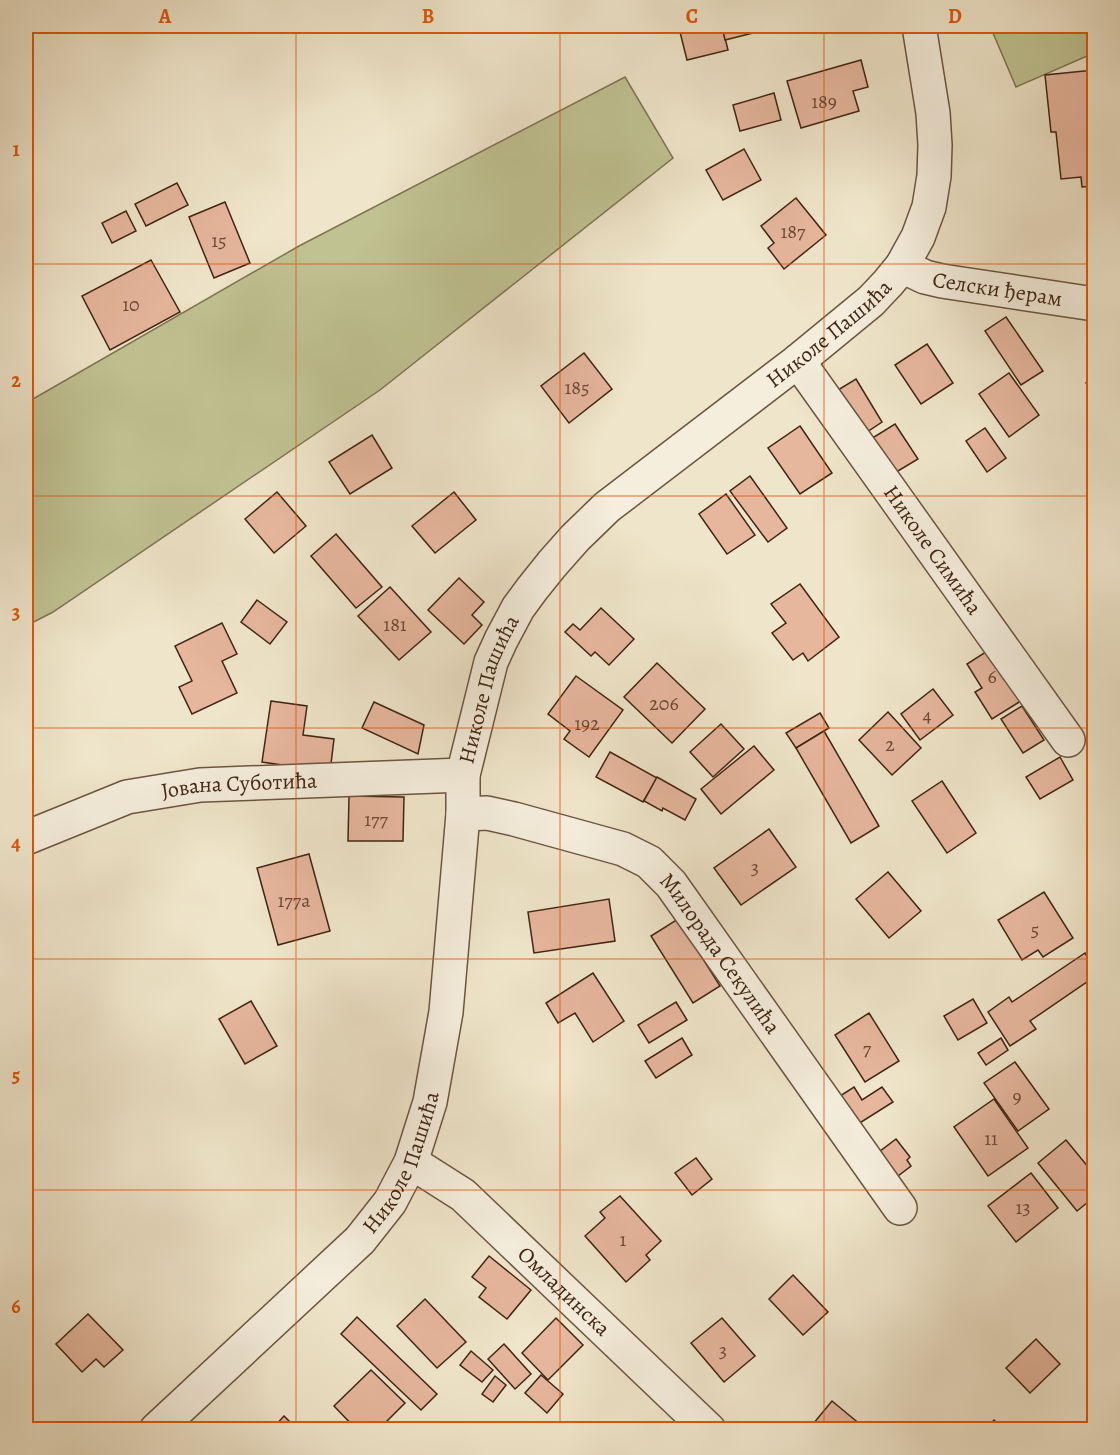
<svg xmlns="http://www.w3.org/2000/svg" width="1120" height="1455" font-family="Alegreya,serif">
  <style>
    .green { fill: #c0c292; stroke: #807452; stroke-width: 1.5 }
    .building { fill: #e6b69d; stroke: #402512; stroke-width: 1.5 }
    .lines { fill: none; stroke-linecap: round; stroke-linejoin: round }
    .minor-casing { stroke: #6c5540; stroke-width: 36 }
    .minor { stroke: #f5eedd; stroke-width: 33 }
    .grid { fill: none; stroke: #e0560c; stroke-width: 1.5; stroke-opacity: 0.55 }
    .labels { text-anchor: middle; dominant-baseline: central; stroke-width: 4.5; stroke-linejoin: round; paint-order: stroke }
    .number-label { font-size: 20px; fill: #6a4935 }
    .street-label { font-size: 22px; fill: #402512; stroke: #f5eedd }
    .neatline { fill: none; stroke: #e0560c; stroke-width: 2 }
    .grid-label { font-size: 20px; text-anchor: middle; font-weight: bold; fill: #e0560c }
  </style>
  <rect width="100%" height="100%" fill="#efe5ca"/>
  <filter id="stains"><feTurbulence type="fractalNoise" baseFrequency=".00333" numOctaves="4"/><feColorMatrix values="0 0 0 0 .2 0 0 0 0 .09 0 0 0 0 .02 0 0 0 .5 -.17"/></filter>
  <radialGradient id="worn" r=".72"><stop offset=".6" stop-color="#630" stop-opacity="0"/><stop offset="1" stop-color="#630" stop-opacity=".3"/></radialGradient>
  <g class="green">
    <path d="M990,26H1093L1094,28V53L1016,87Z"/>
    <path d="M625,77L673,158L380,390L53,612L26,626V403L299,246Z"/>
  </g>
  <g class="building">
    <path d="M655,26H677L657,32Z"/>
    <path d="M706,26H722L728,50L687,60L680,32Z"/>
    <path d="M722,26H781L725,40Z"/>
    <path d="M861,60L868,87L853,91L859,111L801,128L787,81Z"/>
    <path d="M1094,70V186L1082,187L1081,177L1061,179L1056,132H1051L1045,75Z"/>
    <path d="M774,93L781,120L740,131L733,105Z"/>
    <path d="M744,149L761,180L723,200L706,170Z"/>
    <path d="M177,183L188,205L146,226L135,204Z"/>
    <path d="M796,198L826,235L784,269L768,248L774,243L761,226Z"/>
    <path d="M225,202L250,263L214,278L189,217Z"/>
    <path d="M126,211L136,231L112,243L102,223Z"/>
    <path d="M151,260L180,312L110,350L82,296Z"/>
    <path d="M1006,317L1043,371L1021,385L985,331Z"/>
    <path d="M927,344L953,383L921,404L895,365Z"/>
    <path d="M584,353L612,389L569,423L541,386Z"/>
    <path d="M1009,373L1039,415L1009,437L979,394Z"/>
    <path d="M1094,373V390L1086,383Z"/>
    <path d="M856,379L882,422L861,436L833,393Z"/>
    <path d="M895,424L918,459L888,477L866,442Z"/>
    <path d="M800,426L832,473L800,494L768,448Z"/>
    <path d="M985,428L1006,458L987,472L966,441Z"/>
    <path d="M372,435L392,468L350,494L329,462Z"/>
    <path d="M750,476L787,528L768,542L730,491Z"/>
    <path d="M277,492L306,526L274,553L245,519Z"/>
    <path d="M454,492L476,520L435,553L412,526Z"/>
    <path d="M726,494L755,535L727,554L699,514Z"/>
    <path d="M336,534L382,587L356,608L311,556Z"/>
    <path d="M459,578L484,602L472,615L482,625L464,644L428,610Z"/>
    <path d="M800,584L839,637L808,661L803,653L793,660L772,633L786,623L771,604Z"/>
    <path d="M390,587L431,632L399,660L358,616Z"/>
    <path d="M257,600L287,622L270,644L241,622Z"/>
    <path d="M601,608L634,639L609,665L595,652L591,656L565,632L573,624L580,630Z"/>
    <path d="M222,623L237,654L222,661L237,693L192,714L179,687L192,681L175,646Z"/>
    <path d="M992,648L1024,699L992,719L975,692L982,688L967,664Z"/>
    <path d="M657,663L705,709L672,743L624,697Z"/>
    <path d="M576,676L623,710L589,757L564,739L570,731L548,714Z"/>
    <path d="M933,689L953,715L920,740L901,714Z"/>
    <path d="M271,701L307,706L303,735L334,739L330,772L262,762Z"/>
    <path d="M374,702L424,725L418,754L362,728Z"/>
    <path d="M1022,706L1044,740L1023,753L1001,719Z"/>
    <path d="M888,712L921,748L892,775L859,740Z"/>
    <path d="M820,713L829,728L796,748L786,733Z"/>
    <path d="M721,724L744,749L713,777L690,752Z"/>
    <path d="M824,731L879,826L851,843L796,748Z"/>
    <path d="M754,746L774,770L721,814L701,789Z"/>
    <path d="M610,752L657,778L643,802L596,777Z"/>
    <path d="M1060,757L1073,780L1040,799L1026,777Z"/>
    <path d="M657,777L696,799L685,820L663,808L662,811L644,801Z"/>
    <path d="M942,781L976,833L947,853L912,801Z"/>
    <path d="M349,796L404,797L403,841H348Z"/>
    <path d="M769,829L796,867L741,905L714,868Z"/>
    <path d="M309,854L330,931L278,945L257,868Z"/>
    <path d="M888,872L921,911L889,938L856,899Z"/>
    <path d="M1044,892L1073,938L1043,957L1038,950L1022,960L998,920Z"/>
    <path d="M609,899L615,941L534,953L528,912Z"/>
    <path d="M678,919L720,986L693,1003L651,936Z"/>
    <path d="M1085,953L1094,968V977L1030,1021L1036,1029L1010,1046L988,1012L1009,997L1012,1002Z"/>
    <path d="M593,973L624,1021L593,1042L575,1013L558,1023L546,1003Z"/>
    <path d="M973,999L987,1023L958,1040L944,1016Z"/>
    <path d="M251,1001L277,1046L245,1064L219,1019Z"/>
    <path d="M676,1002L687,1020L649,1043L638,1025Z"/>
    <path d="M869,1013L899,1061L865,1082L835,1035Z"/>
    <path d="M682,1038L692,1055L656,1078L645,1061Z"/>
    <path d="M1001,1038L1008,1050L986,1065L978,1053Z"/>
    <path d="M1015,1062L1049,1109L1018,1131L984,1083Z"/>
    <path d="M854,1087L862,1100L882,1087L893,1102L855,1126L837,1098Z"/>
    <path d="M994,1099L1028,1148L988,1176L954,1127Z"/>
    <path d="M896,1139L910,1157L907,1160L911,1166L898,1176L879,1152Z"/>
    <path d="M1066,1140L1094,1174V1197L1077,1211L1038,1163Z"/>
    <path d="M696,1158L712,1179L692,1195L675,1173Z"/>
    <path d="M1031,1173L1058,1208L1016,1242L988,1206Z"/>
    <path d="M620,1196L661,1241L646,1255L650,1260L626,1282L585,1236L605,1218L600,1212Z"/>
    <path d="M489,1256L531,1290L507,1319L479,1297L486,1288L472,1277Z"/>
    <path d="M793,1275L828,1312L803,1335L769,1299Z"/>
    <path d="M425,1299L466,1342L437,1368L397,1326Z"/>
    <path d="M88,1314L123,1350L104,1367L96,1359L82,1372L56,1344Z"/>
    <path d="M357,1317L437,1394L421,1410L341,1334Z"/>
    <path d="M556,1318L583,1345L548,1380L522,1353Z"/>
    <path d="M722,1318L755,1356L724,1382L691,1343Z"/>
    <path d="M1036,1339L1060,1364L1030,1393L1006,1368Z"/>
    <path d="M504,1344L531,1374L515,1389L488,1359Z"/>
    <path d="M471,1351L493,1370L482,1382L460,1365Z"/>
    <path d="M371,1370L405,1403L378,1430H357L334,1406Z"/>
    <path d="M541,1375L563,1394L547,1413L525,1393Z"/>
    <path d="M495,1376L506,1385L493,1402L482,1394Z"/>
    <path d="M832,1401L867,1430H808Z"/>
    <path d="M284,1416L298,1430H271Z"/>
    <path d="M994,1420L1004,1430H985Z"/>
  </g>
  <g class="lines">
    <defs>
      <g id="minor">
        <path id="s1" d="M902,266L925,277L942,281L1094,304"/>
        <path id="s2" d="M798,361L1068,740"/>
        <path id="s3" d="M463,814L487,813L514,819L623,849L649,862L671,884L900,1208"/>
        <path id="s4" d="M26,838L127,797L200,785L463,775"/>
        <path id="s5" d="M411,1162L463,1195L709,1430"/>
        <path id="s6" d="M156,1430L360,1240L390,1202L411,1162L430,1102L446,1012L463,814V775L491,662L501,640L518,608L532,589L552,564L575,538L607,507L798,361L871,301L888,283L902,266L918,237L929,207L934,176L935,145L933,113L919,26"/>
      </g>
    </defs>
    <use href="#minor" class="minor-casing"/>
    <use href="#minor" class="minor"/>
  </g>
  <path class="grid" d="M296,26V1430M560,26V1430M824,26V1430M26,264H1094M26,496H1094M26,728H1094M26,959H1094M26,1190H1094"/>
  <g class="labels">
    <g class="number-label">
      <text x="824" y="101">189</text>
      <text x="793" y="231">187</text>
      <text x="219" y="240">15</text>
      <text x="131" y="304">10</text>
      <text x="577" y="387">185</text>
      <text x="395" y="624">181</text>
      <text x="992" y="676">6</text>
      <text x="664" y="703">206</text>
      <text x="927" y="715">4</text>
      <text x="587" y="723">192</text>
      <text x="890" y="744">2</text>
      <text x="376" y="819">177</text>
      <text x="755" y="867">3</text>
      <text x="294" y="900">177a</text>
      <text x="1035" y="929">5</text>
      <text x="867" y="1048">7</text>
      <text x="1017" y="1096">9</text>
      <text x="991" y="1138">11</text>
      <text x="1023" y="1207">13</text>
      <text x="623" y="1239">1</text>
      <text x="723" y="1350">3</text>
    </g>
    <g class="street-label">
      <text stroke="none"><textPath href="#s1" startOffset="99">Селски ђерам</textPath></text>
      <text stroke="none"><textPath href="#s6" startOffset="1358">Николе Пашића</textPath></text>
      <text stroke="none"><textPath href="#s2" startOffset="232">Николе Симића</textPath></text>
      <text stroke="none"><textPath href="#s6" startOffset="854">Николе Пашића</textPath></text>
      <text stroke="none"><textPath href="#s4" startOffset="222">Јована Суботића</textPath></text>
      <text stroke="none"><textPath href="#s3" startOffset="310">Милорада Секулића</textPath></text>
      <text stroke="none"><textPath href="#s6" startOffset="368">Николе Пашића</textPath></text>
      <text stroke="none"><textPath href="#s5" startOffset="201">Омладинска</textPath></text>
    </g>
  </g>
  <rect width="1120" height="1455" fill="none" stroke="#efe5ca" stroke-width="66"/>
  <rect x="33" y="33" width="1054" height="1389" class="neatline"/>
  <g class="grid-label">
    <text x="165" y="23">A</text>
    <text x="428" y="23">B</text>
    <text x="692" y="23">C</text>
    <text x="955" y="23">D</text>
    <text x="16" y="156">1</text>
    <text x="16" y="387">2</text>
    <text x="16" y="619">3</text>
    <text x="16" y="850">4</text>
    <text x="16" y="1082">5</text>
    <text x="16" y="1313">6</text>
  </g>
  <rect width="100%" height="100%" filter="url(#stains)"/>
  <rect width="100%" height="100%" fill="url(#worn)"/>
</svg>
